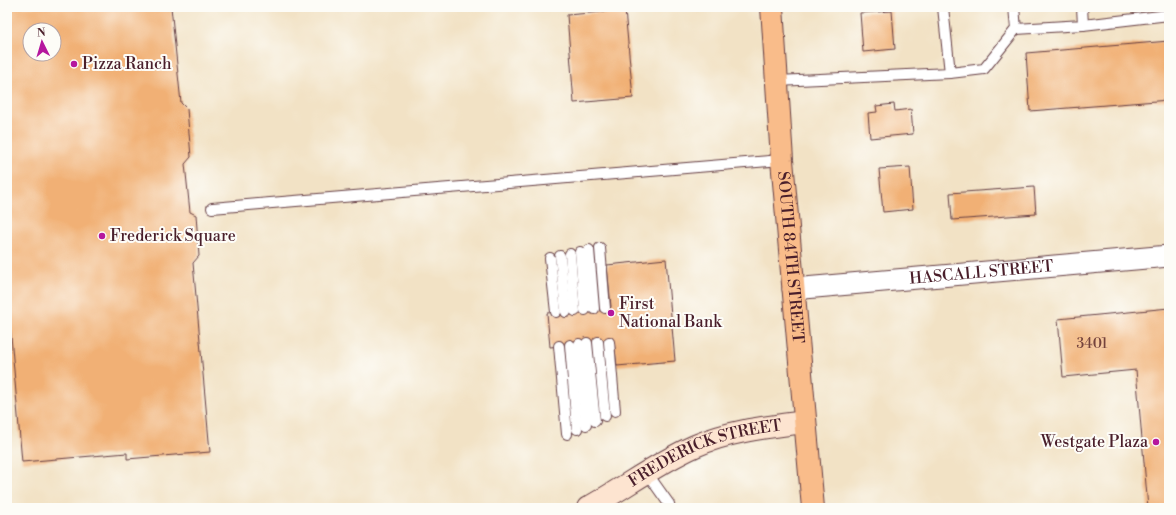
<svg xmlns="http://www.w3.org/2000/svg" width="1176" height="515" font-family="'Libre Bodoni',serif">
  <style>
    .building { fill: #f1b074; fill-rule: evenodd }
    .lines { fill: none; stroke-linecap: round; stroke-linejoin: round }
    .service-casing { stroke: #633c42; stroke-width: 12 }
    .minor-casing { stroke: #633c42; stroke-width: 23 }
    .secondary-casing { stroke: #633c42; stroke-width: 24 }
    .primary-casing { stroke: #633c42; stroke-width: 24 }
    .service { stroke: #fff; stroke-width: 10 }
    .minor { stroke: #fff; stroke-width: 21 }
    .secondary { stroke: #fde4d0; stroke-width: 22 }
    .primary { stroke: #f9bc8a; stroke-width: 22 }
    .poi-dot { fill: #b5179e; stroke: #fdfcf7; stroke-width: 1.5 }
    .labels { text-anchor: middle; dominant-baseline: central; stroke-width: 4; stroke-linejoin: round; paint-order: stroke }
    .number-label { font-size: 14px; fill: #74433d }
    .poi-label { font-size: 16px; fill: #4a1f2b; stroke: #fdfcf7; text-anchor: start }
    .street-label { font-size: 16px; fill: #4a1f2b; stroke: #fdfcf7 }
  </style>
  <rect width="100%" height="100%" fill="#fdfcf7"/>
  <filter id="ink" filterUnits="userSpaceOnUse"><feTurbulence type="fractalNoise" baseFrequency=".025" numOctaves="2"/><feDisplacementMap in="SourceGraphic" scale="8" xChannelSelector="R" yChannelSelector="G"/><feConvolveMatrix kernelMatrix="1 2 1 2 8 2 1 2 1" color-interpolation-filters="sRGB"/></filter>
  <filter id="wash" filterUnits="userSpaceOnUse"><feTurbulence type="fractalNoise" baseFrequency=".012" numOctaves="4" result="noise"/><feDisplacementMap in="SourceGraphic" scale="16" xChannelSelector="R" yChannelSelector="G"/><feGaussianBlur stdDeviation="0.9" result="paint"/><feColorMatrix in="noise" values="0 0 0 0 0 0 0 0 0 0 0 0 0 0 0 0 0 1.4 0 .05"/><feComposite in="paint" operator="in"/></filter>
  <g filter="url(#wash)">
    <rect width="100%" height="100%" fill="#f2e2c5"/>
    <g id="blocks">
      <g class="building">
        <path d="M7,7H171L181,103L187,109L191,157L185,164L190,212L196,215L199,256L193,263L210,452L127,459V453L22,462L7,290ZM30,30H54V54H30Z"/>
        <path d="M625,10L633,98L574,103L567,15Z"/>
        <path d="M892,11L895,49L863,52L860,13Z"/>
        <path d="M1169,41V100L1030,111L1026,53Z"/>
        <path d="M894,104L895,111L911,109L913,134L870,138L868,113L877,112L876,106Z"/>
        <path d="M910,167L913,209L883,212L879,169Z"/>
        <path d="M1034,187L1036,214L952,220L950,193Z"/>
        <path d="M666,259L675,361L617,366L614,341L550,347L547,313L611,307L607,265Z"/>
        <path d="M1169,308V508H1148L1136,370L1063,377L1058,319Z"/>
      </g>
    </g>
  </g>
  <g filter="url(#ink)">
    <use href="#blocks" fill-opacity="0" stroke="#633c42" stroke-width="1"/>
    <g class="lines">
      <defs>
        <g id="service">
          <path d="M1083,25L1169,15"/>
          <path d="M1016,29L1083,25L1082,7"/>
          <path d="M950,73L984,69L1016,29L1014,7"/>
          <path d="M777,81L950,73L943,7"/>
          <path d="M212,208L782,160"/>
          <path d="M600,248L605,308"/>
          <path d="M589,250L594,309"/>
          <path d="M580,252L585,310"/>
          <path d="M570,254L575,311"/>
          <path d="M560,256L566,312"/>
          <path d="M550,258L556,312"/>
          <path d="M598,342L605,416"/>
          <path d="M609,342L615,411"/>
          <path d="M587,343L595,421"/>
          <path d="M579,344L586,425"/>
          <path d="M570,345L577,429"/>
          <path d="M559,346L567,434"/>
          <path d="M647,473L669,504L670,508"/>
        </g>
        <g id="minor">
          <path id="s1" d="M793,289L1169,256"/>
        </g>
        <g id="secondary">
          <path id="s2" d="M588,508C624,488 657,463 695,446C729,431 768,427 805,422"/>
        </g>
        <g id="primary">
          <path id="s3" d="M772,7L782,160L813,508"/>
        </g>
      </defs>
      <use href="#service" class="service-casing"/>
      <use href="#minor" class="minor-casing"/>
      <use href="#secondary" class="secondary-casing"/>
      <use href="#primary" class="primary-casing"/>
      <use href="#service" class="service"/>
      <use href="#minor" class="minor"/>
      <use href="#secondary" class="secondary"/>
      <use href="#primary" class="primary"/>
    </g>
  </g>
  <g class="poi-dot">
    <circle cx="74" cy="64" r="4"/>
    <circle cx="102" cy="236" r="4"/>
    <circle cx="611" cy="313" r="4"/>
    <circle cx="1156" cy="442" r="4"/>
  </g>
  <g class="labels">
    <g class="number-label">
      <text x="1092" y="344">3401</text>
    </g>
    <g class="poi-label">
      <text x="82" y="64">Pizza Ranch</text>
      <text x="110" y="236">Frederick Square</text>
      <text x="619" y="304">First<tspan x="619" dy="18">National Bank</tspan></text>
      <text x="1148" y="442" text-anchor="end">Westgate Plaza</text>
    </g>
    <g class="street-label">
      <text stroke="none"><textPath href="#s3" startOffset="251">SOUTH 84TH STREET</textPath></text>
      <text stroke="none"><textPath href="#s1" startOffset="189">HASCALL STREET</textPath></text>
      <text stroke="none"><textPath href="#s2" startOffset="131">FREDERICK STREET</textPath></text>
    </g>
  </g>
  <rect width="1176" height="515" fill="none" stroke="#fdfcf7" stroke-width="24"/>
  <g transform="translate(42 42) rotate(355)"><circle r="19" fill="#fdfcf7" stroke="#b5a4a5"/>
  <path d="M0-3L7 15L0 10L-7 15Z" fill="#b5179e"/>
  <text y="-6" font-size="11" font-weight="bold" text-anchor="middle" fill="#4a1f2b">N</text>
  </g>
</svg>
